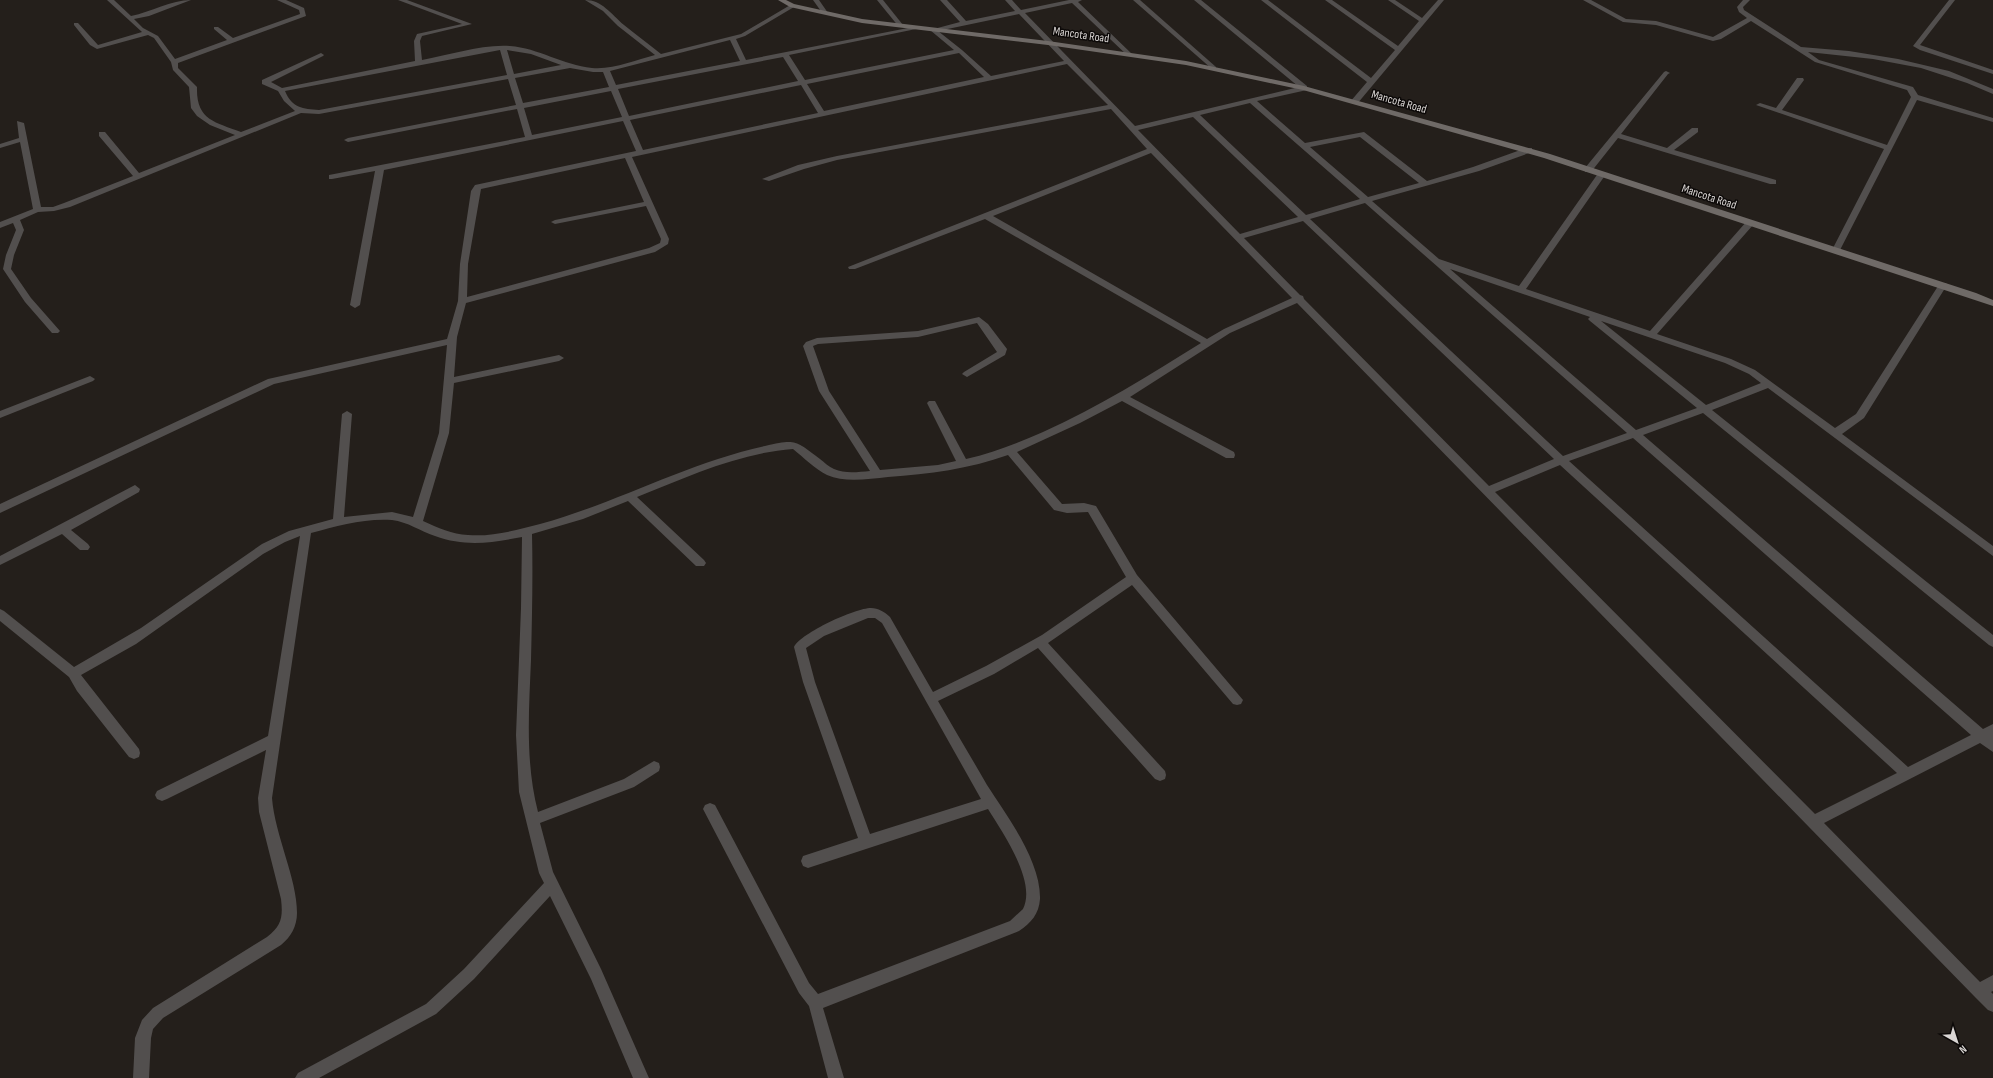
<svg xmlns="http://www.w3.org/2000/svg" width="1993" height="1078" font-family="'Sofia Sans Condensed',sans-serif">
  <style>
    .lines { fill: none; stroke-linecap: round; stroke-linejoin: round }
    .minor { fill: #524f4e; fill-rule: evenodd }
    .secondary { fill: #6f6a67; fill-rule: evenodd }
    .labels { text-anchor: middle; dominant-baseline: central; stroke-width: 3; stroke-linejoin: round; paint-order: stroke }
    .far-street-label { font-size: 12px; fill: #dad6d4; stroke: #0c0908 }
  </style>
  <rect width="100%" height="100%" fill="#241f1b"/>
  <g class="lines">
    <g class="minor">
      <path d="M107,0H114L131,16C151,12 171,0 191,0L149,16L134,19L143,28L158,36L175,59L227,40L214,29V27H218L233,38L300,14L299,10L277,0H286L304,8L306,16L178,63V68L197,87C196,120 215,122 241,132L295,111L284,101L278,91L262,84V80L321,53L324,55L323,56L271,82L282,88L415,61L414,41L417,34L462,24L398,0H407L472,24L422,36L420,41L422,60C449,55 483,44 510,46C538,48 563,65 592,68C613,70 635,60 655,55L618,26L603,11L585,0C602,0 611,14 624,25C636,35 649,44 661,54L741,34L792,4L794,5V7L745,36L736,39L746,60L918,26L921,28L789,55L805,80L954,50L930,30L960,22L940,0H947L966,21L1015,11L1005,0H1012L1021,10L1069,0H1082L1078,2L1132,54V56H1128L1072,3L1025,13L1135,126L1299,87L1194,0H1201L1307,86V90L1257,101L1305,143L1364,132L1427,181L1473,167L1526,148H1532V152L1479,171L1372,201L1439,259L1519,286L1599,172H1605L1606,174L1526,289L1650,331L1747,221H1753V225L1657,334L1731,359L1755,370L1835,428L1856,414L1940,283H1946L1947,285L1864,418L1842,434L1993,546V556L1768,388L1712,410L1993,635V647L1989,645L1703,413L1643,435L1983,729L1993,724V752L1980,743L1824,823L1980,982L1993,975V991L1991,992L1993,994V1012L1988,1010L1974,996L1297,303L1230,333L1130,397L1234,452L1235,455L1234,458H1226L1122,401L1080,423L1017,452L1062,504L1084,503L1096,506L1137,575L1243,700L1241,704L1237,705L1233,704L1132,585L1048,643L1165,771L1166,775L1165,779L1160,781L1155,779L1038,648L994,674L938,701C954,729 971,757 987,785C1007,816 1041,861 1040,899C1039,914 1031,923 1019,931L823,1008L844,1078H828L809,1006L799,993L703,809L705,805L710,803L715,805L809,983L818,994L1010,921L1023,909C1037,881 1002,832 988,809L808,868L803,866L801,861L803,856L858,838L803,682L794,647C801,633 855,608 871,608C878,608 885,612 890,617L933,692L986,666L1042,635L1126,577L1088,512L1067,513L1054,510L1008,455C969,469 929,474 888,477C868,479 845,483 827,475C815,469 803,457 793,449C739,453 687,477 637,497L704,560L706,563L704,566H696L628,501L583,519L532,534C533,576 532,618 531,660C529,710 525,762 538,812L624,779L654,761L659,763L660,767L659,771L634,787L540,823L553,872L601,969L649,1078H633L591,979L550,896L474,979L436,1014L319,1078H295L298,1073L426,1004L464,969L544,883L539,873L519,792L516,735L521,608L522,537C491,543 465,547 435,536C420,531 408,522 392,520C365,518 337,526 311,533L272,798C275,836 297,878 297,913C297,926 291,937 281,945L163,1018L153,1029L151,1038L149,1078H133L135,1038L142,1020L153,1008L267,937C282,926 283,916 281,899L259,812L258,798L266,750L167,799L162,801L157,799L155,795L157,791L268,736L300,536L285,542L263,554L136,644L81,675L139,749L140,753L139,757L134,759L129,757L77,691L69,677L0,621V609L4,611L74,667L141,628L262,544L289,531L333,519L342,414L347,411L352,414L344,517L392,512L413,517L439,433L447,345L274,384L0,513V504L268,379L447,339L458,301L460,264L471,191L475,185L636,151L623,121L384,170L360,305L355,308L350,305L375,171L332,179H329V175L525,137L517,109L348,142L344,140L348,138L516,105L508,79L319,114L301,113L70,207L54,211L38,212L20,220L24,230L14,255L11,269L31,298L60,331L58,333H52L25,302L3,269L6,255L16,230L13,223L0,228V222L33,209L20,142L0,148V144L19,138L17,121L24,123L41,207H53L64,203L133,176L99,136V132H105L139,173L235,135L210,125L197,116L191,108L189,87L173,70L171,62L154,38L148,35L97,49L90,45L74,25V23H78L98,45L142,32ZM1019,14L1064,61L991,76L962,50L938,31ZM730,40L740,61L616,85L610,71ZM500,50L507,75L319,110C303,109 292,108 285,91ZM507,50L531,54L561,65L514,74ZM959,53L984,77L824,111L807,84ZM783,57L798,81L629,116L618,89ZM1067,64L1108,105L837,156L798,165L762,179L769,181L804,169L837,160L1111,109L1147,149L848,267L849,269H855L985,219L1201,343C1149,375 1099,407 1043,432C1018,443 993,453 966,459L935,401H929L927,403L956,461L938,465L880,470L829,391L813,346L818,344L918,337L977,323L997,352L964,372L962,374L967,377L1005,355L1007,349L988,324L979,317L918,331L817,338L806,342L803,346L819,391L870,471C858,472 845,474 834,469C829,467 824,462 820,459C795,440 796,439 765,446C687,463 617,503 540,524C517,530 492,537 468,535C452,534 438,528 423,521L449,433L454,383L559,361L564,358L559,355L454,377L457,337L466,303L655,252L668,244L669,239L632,157ZM570,68L593,72H603L609,87L523,103L515,78ZM801,85L818,113L643,150L630,120ZM611,91L622,117L532,135L524,108ZM1250,103L1360,199L1306,215L1200,115ZM1193,117L1298,217L1240,234L1138,130ZM1360,137L1419,183L1368,197L1310,147ZM1151,153L1292,298L1224,329L1207,339L993,216ZM625,158L644,202L555,220L551,222L555,224L646,206L661,239L660,243L649,248L467,297L468,264L481,189ZM1365,203L1627,433L1563,456L1310,219ZM1303,221L1554,459L1489,486L1304,299L1303,296L1300,295L1244,238ZM1450,269L1590,317L1588,319L1590,321L1697,408L1636,430ZM1601,321L1725,363L1749,374L1761,383L1706,405ZM1633,438L1971,735L1908,767L1569,461ZM1560,465L1897,773L1815,814L1495,492ZM868,618H875L882,623L981,799L870,834L815,682L806,648L824,636Z"/>
      <path d="M813,0H819L828,13L827,14H823Z"/>
      <path d="M877,0H883L903,25V27H899Z"/>
      <path d="M1133,0H1140L1216,67V69H1212Z"/>
      <path d="M1261,0H1268L1371,78L1395,50L1325,0H1332L1398,46L1419,21L1388,0H1395L1422,18L1438,0H1444L1357,104H1354L1350,102L1367,82Z"/>
      <path d="M1583,0H1591L1626,19L1656,21L1713,37L1747,18L1739,12L1737,7L1743,0H1750L1743,7L1744,10L1801,47L1849,51L1898,59L1949,71L1993,89V94L1967,83L1921,68L1873,59L1808,52L1819,60L1913,87L1918,95L1993,118V122L1917,100L1840,250L1839,252H1833L1832,250L1884,149L1756,105L1760,103L1776,108L1797,78H1803L1804,80L1782,110L1887,145L1911,97L1907,90L1815,62L1751,21L1721,39L1713,41L1656,25L1623,22Z"/>
      <path d="M1949,0H1955L1920,45L1993,70V74L1920,50L1913,46Z"/>
      <path d="M1666,71L1670,73L1668,74L1621,134L1667,148L1692,128H1698V132L1674,150L1776,180V184H1770L1618,138L1591,172H1585V168L1664,72Z"/>
      <path d="M90,376L95,379L93,381L0,418V411Z"/>
      <path d="M135,485L140,489L139,492L71,530L88,544L90,547L88,550H80L62,534L0,565V556Z"/>
    </g>
    <path class="secondary" d="M778,0H786L794,4L862,19L1048,41L1186,61L1304,86L1550,154L1976,293L1993,300V306L1544,158L1303,90L1186,65L1048,45L862,23L790,7Z"/>
  </g>
  <g class="labels">
    <g class="far-street-label">
      <text transform="translate(1081 35) rotate(8)">Mancota Road</text>
      <text transform="translate(1399 102) rotate(16)">Mancota Road</text>
      <text transform="translate(1709 197) rotate(18)">Mancota Road</text>
    </g>
  </g>
  <g transform="translate(1957 1042) rotate(141)" stroke="#0c0908" stroke-width="3" paint-order="stroke">
  <path d="M0-3L7 15L0 10L-7 15Z" fill="#dad6d4"/>
  <text y="-6" font-size="11" font-weight="bold" text-anchor="middle" fill="#dad6d4">N</text>
  </g>
</svg>
